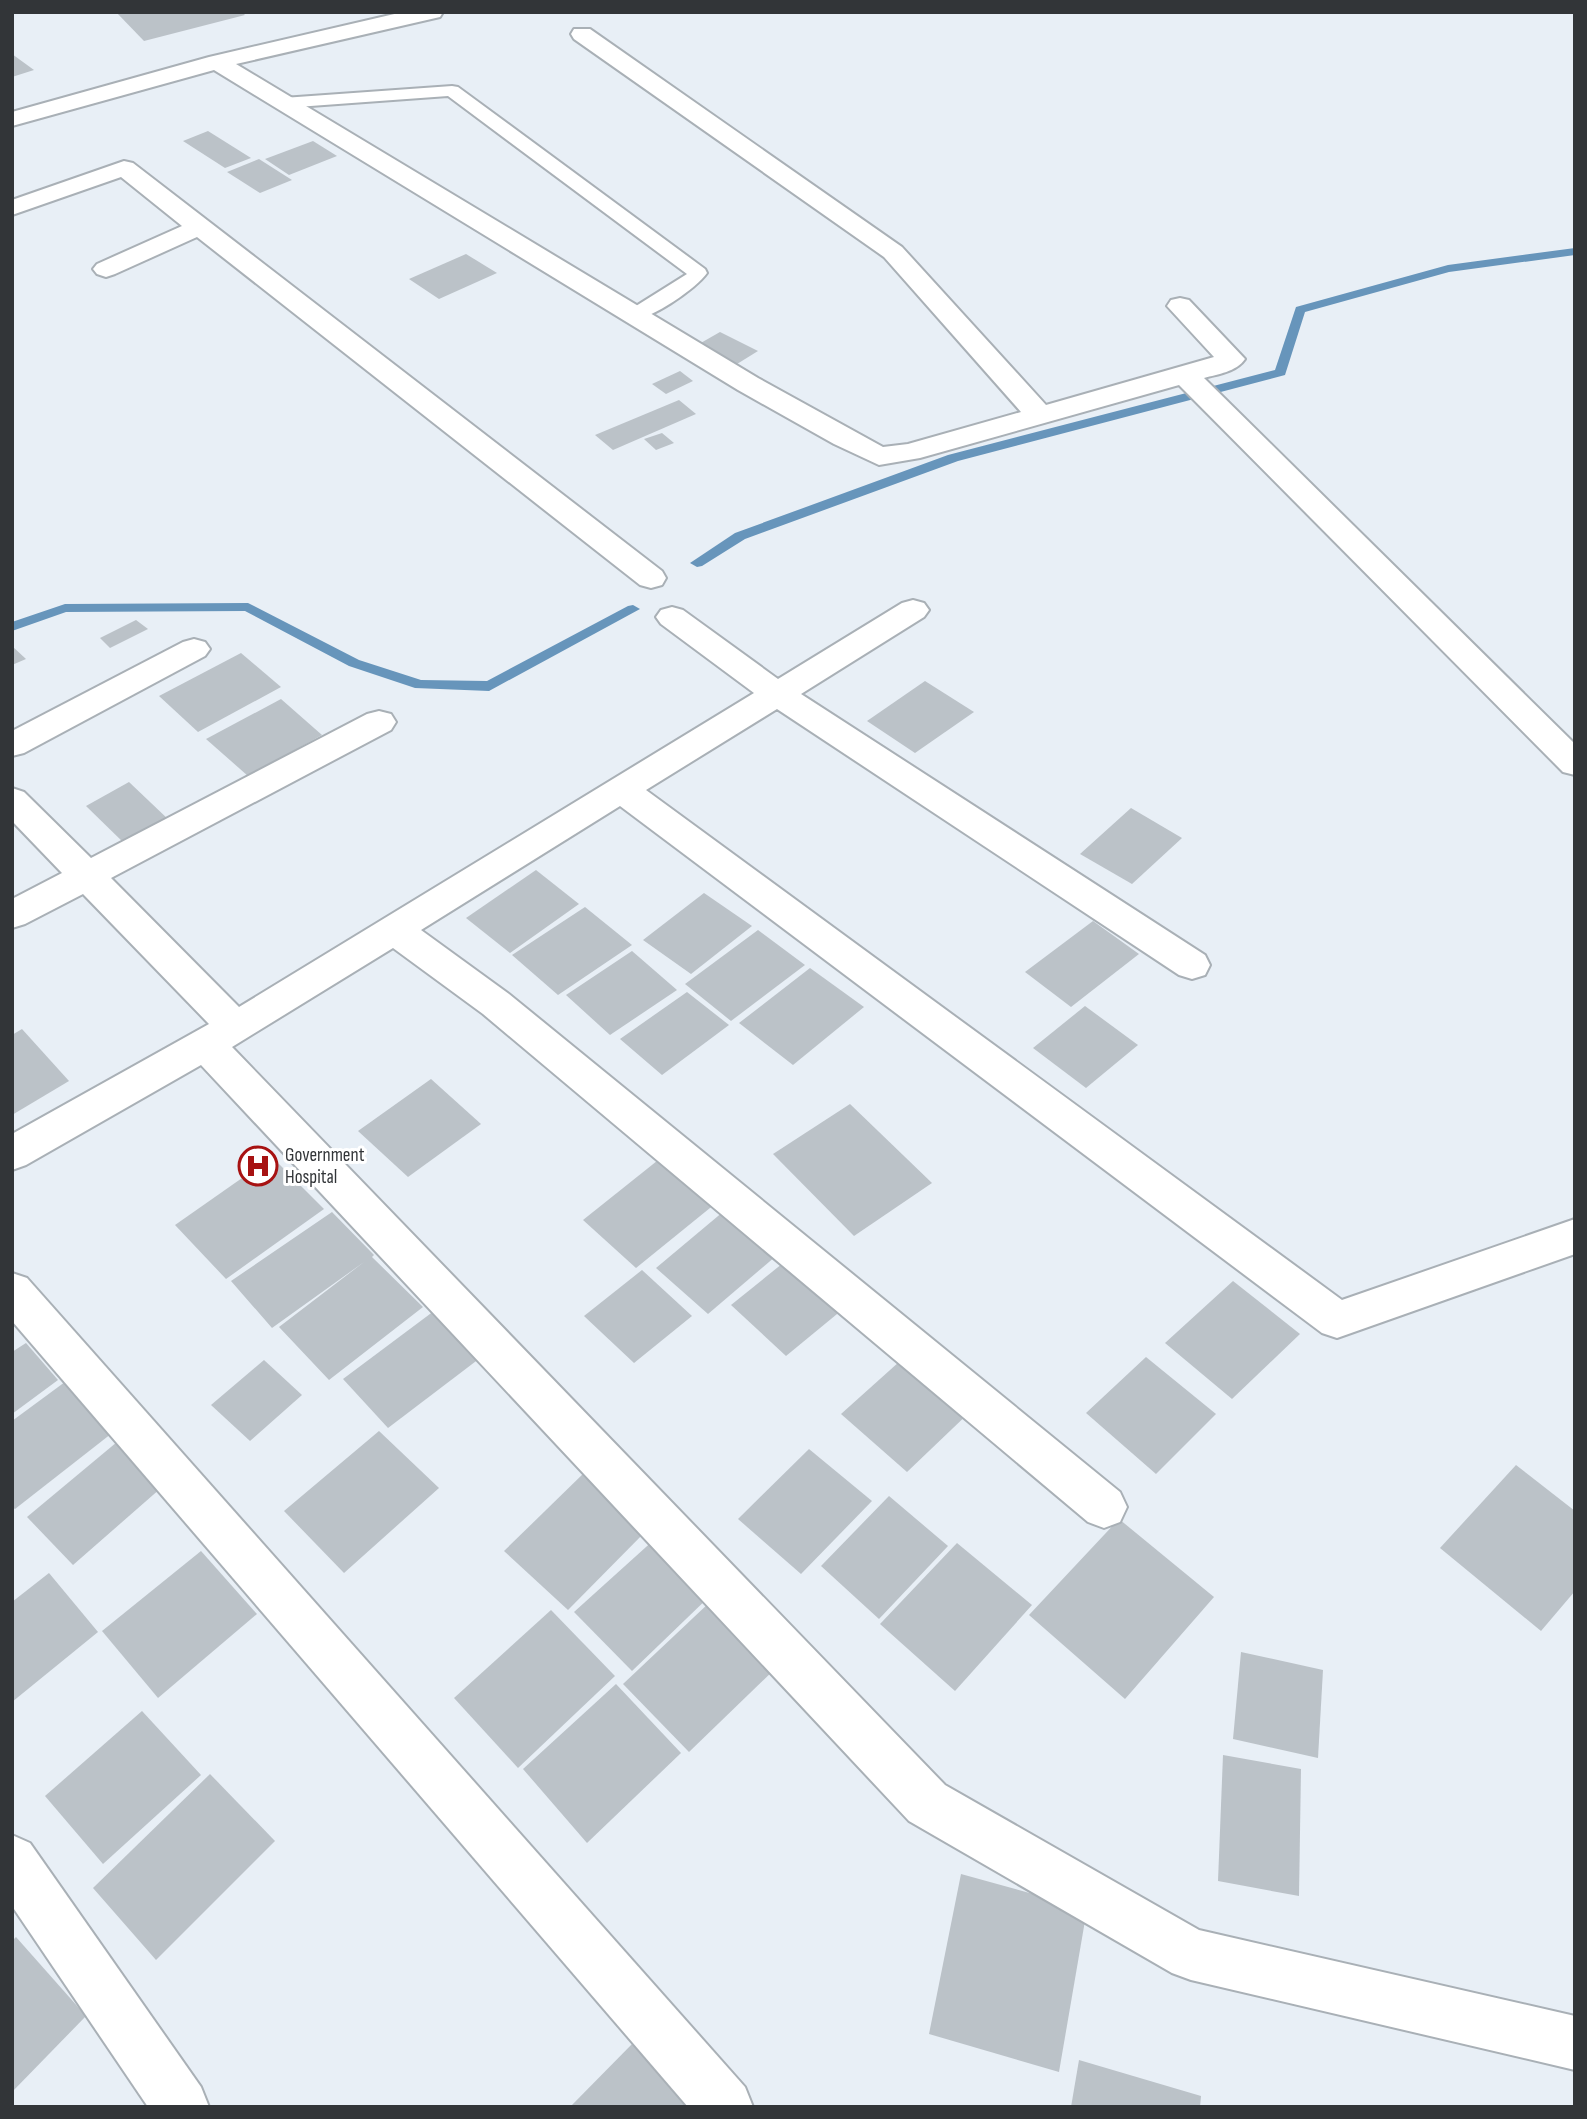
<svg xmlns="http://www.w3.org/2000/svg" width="1587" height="2119" font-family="'Sofia Sans Condensed',sans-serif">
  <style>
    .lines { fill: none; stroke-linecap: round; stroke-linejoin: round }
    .stream { fill: #6795bb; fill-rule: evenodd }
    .building { fill: #bbc2c8 }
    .lane-casing { stroke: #a9b0b6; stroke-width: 4 }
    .street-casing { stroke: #a9b0b6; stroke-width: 4 }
    .lane { fill: #fff; fill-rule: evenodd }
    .street { fill: #fff; fill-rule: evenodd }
    .labels { text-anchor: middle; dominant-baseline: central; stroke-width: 6; stroke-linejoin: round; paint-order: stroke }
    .poi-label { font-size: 19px; fill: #323538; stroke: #fff; text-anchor: start }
  </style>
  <rect width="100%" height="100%" fill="#e8eff6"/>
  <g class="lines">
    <g class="stream">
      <path d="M1575,248V255L1449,272L1305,312L1285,375L958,461L745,539L702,566L697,567L690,563L735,533L948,455L1275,370L1296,307L1448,265Z"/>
      <path d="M248,603L359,660L421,680L487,681L628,606L633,605L640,609L489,691L415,688L349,666L245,611L66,612L12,631V622L65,604Z"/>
    </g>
  </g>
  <g class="building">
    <path d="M116,12H242L245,15L144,41Z"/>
    <path d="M12,54L34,70L12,77Z"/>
    <path d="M208,131L251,158L225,168L183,141Z"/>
    <path d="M313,141L337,156L289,175L265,159Z"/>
    <path d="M259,159L292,180L260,193L227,172Z"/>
    <path d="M466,254L497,273L439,299L409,279Z"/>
    <path d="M720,332L758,351L737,364L699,344Z"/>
    <path d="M680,371L693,381L666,394L652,384Z"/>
    <path d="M679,400L696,414L613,450L595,435Z"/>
    <path d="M662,433L674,443L656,450L644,439Z"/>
    <path d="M136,620L148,629L110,648L100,638Z"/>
    <path d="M12,646L26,659L12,665Z"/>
    <path d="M241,653L281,687L198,732L159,696Z"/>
    <path d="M925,681L974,712L915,753L867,721Z"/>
    <path d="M281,699L322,735L248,776L206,739Z"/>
    <path d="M129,782L170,821L126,845L86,806Z"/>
    <path d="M1131,808L1182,838L1132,884L1080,854Z"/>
    <path d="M536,870L579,904L510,953L466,918Z"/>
    <path d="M704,893L752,926L691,974L643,940Z"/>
    <path d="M585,907L632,945L558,995L512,955Z"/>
    <path d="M1093,921L1139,954L1071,1007L1025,972Z"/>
    <path d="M758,930L805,965L731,1021L685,984Z"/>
    <path d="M632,951L677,990L610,1035L566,995Z"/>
    <path d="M810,968L864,1007L793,1065L739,1023Z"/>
    <path d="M687,992L729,1025L662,1075L620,1039Z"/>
    <path d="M1085,1006L1138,1045L1086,1088L1033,1048Z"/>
    <path d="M22,1029L69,1081L12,1115V1035Z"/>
    <path d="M431,1079L481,1124L408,1177L358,1131Z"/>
    <path d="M850,1104L932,1183L854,1236L773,1154Z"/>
    <path d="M672,1149L726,1195L636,1268L583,1220Z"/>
    <path d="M272,1157L324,1209L226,1279L175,1225Z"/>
    <path d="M730,1206L783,1250L708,1314L656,1268Z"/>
    <path d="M332,1212L374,1255L372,1257L423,1307L329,1380L279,1327L364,1262L272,1328L231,1281Z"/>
    <path d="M793,1255L848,1305L786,1356L731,1305Z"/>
    <path d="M642,1270L692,1316L634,1363L584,1316Z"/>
    <path d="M1233,1281L1300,1334L1232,1399L1165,1343Z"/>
    <path d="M442,1305L488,1352L388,1428L343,1379Z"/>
    <path d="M26,1343L58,1380L12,1414V1352Z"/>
    <path d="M909,1353L974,1408L907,1472L841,1414Z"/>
    <path d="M1146,1357L1216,1414L1156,1474L1086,1413Z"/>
    <path d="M264,1360L302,1395L250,1441L211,1405Z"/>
    <path d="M69,1379L116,1430L15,1509L12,1507V1421Z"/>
    <path d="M379,1431L439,1488L344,1573L284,1511Z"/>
    <path d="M123,1437L169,1481L73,1565L27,1517Z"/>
    <path d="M809,1449L872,1501L801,1574L738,1519Z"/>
    <path d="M1516,1465L1575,1511V1591L1541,1631L1440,1548Z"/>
    <path d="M587,1470L651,1526L568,1610L504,1551Z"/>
    <path d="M889,1496L948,1546L879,1619L821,1566Z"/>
    <path d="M1119,1519L1214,1597L1125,1699L1029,1615Z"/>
    <path d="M656,1538L713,1593L632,1671L574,1612Z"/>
    <path d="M957,1543L1032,1605L955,1691L880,1624Z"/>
    <path d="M201,1551L257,1614L158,1698L102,1631Z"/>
    <path d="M49,1573L98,1632L12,1702V1602Z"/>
    <path d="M710,1602L776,1668L689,1752L623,1684Z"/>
    <path d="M551,1610L615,1676L518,1768L454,1698Z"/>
    <path d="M1241,1652L1323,1670L1318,1758L1233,1739Z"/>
    <path d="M616,1684L681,1753L587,1843L523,1769Z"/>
    <path d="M142,1711L201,1775L103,1864L45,1796Z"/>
    <path d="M1223,1755L1301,1769L1299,1896L1218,1881Z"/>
    <path d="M210,1774L275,1841L156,1960L93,1888Z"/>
    <path d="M961,1874L1087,1909L1059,2072L929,2034Z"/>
    <path d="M16,1937L86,2016L12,2092V1941Z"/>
    <path d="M636,2040L692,2107H570Z"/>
    <path d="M1079,2060L1201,2096L1200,2107H1071Z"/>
  </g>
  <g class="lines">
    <defs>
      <path id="lane" d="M452,86L458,87L705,269L707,273C697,288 646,324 628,319L625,315L628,311L687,274L448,96L283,108L275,103L283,98Z"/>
      <g id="street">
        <path d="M403,12H443L440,17L236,64L758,378L883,447L908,444L1021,412L884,257L574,39L571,34L574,29H590L902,247L1046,405L1214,357L1167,306L1171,300L1180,298L1189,300L1245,359C1236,372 1218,374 1204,378L1575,744V775L1563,772L1179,385L920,458L879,465L834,444L738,390L214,70L12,126V112L209,57Z"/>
        <path d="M124,161L133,163L662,571L666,578L662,585L651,588L640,585L197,237L115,274L106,277L97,274L93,269L97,264L182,226L121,177L12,215V200Z"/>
        <path d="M913,600L924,603L929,610L924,617L801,694L1205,955L1210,965L1205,975L1192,979L1179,975L777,709L646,790L1342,1300L1575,1219V1254L1337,1338L1322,1333L620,806L421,930L509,994L1120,1492L1127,1507L1120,1522L1104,1528L1088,1522L483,1014L393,948L232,1047L945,1785L1199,1930L1575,2016V2070L1191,1980L1172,1973L909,1821L201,1065L26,1165L12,1170V1134L209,1024L83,894L25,924L12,928V899L62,873L12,821V788L24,792L91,858L367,714L379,711L391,714L396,722L391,730L111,878L239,1007L754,693L661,624L656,617L661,610L672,607L683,610L778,679L902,603Z"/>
        <path d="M194,639L205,642L210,649L205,656L24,753L12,756V731L183,642Z"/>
        <path d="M12,1273L27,1278L745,2087L753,2107H688L12,1321Z"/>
        <path d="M12,1835L30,1843L201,2087L209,2107H148L12,1906Z"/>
      </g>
    </defs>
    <use href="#lane" class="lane-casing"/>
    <use href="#street" class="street-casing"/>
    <use href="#lane" class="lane"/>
    <use href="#street" class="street"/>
  </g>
  <defs>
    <symbol id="hospital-ring" viewBox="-11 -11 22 22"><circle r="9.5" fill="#fff" stroke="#a71212" stroke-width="1.5"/><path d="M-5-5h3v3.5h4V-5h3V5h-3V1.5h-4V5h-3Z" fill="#a71212"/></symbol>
  </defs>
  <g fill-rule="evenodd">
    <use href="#hospital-ring" x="236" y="1144" width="44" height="44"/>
  </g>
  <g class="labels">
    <g class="poi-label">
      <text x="285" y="1155">Government<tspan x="285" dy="22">Hospital</tspan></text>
    </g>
  </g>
  <rect width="1587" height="2119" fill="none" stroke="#323538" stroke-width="28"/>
</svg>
